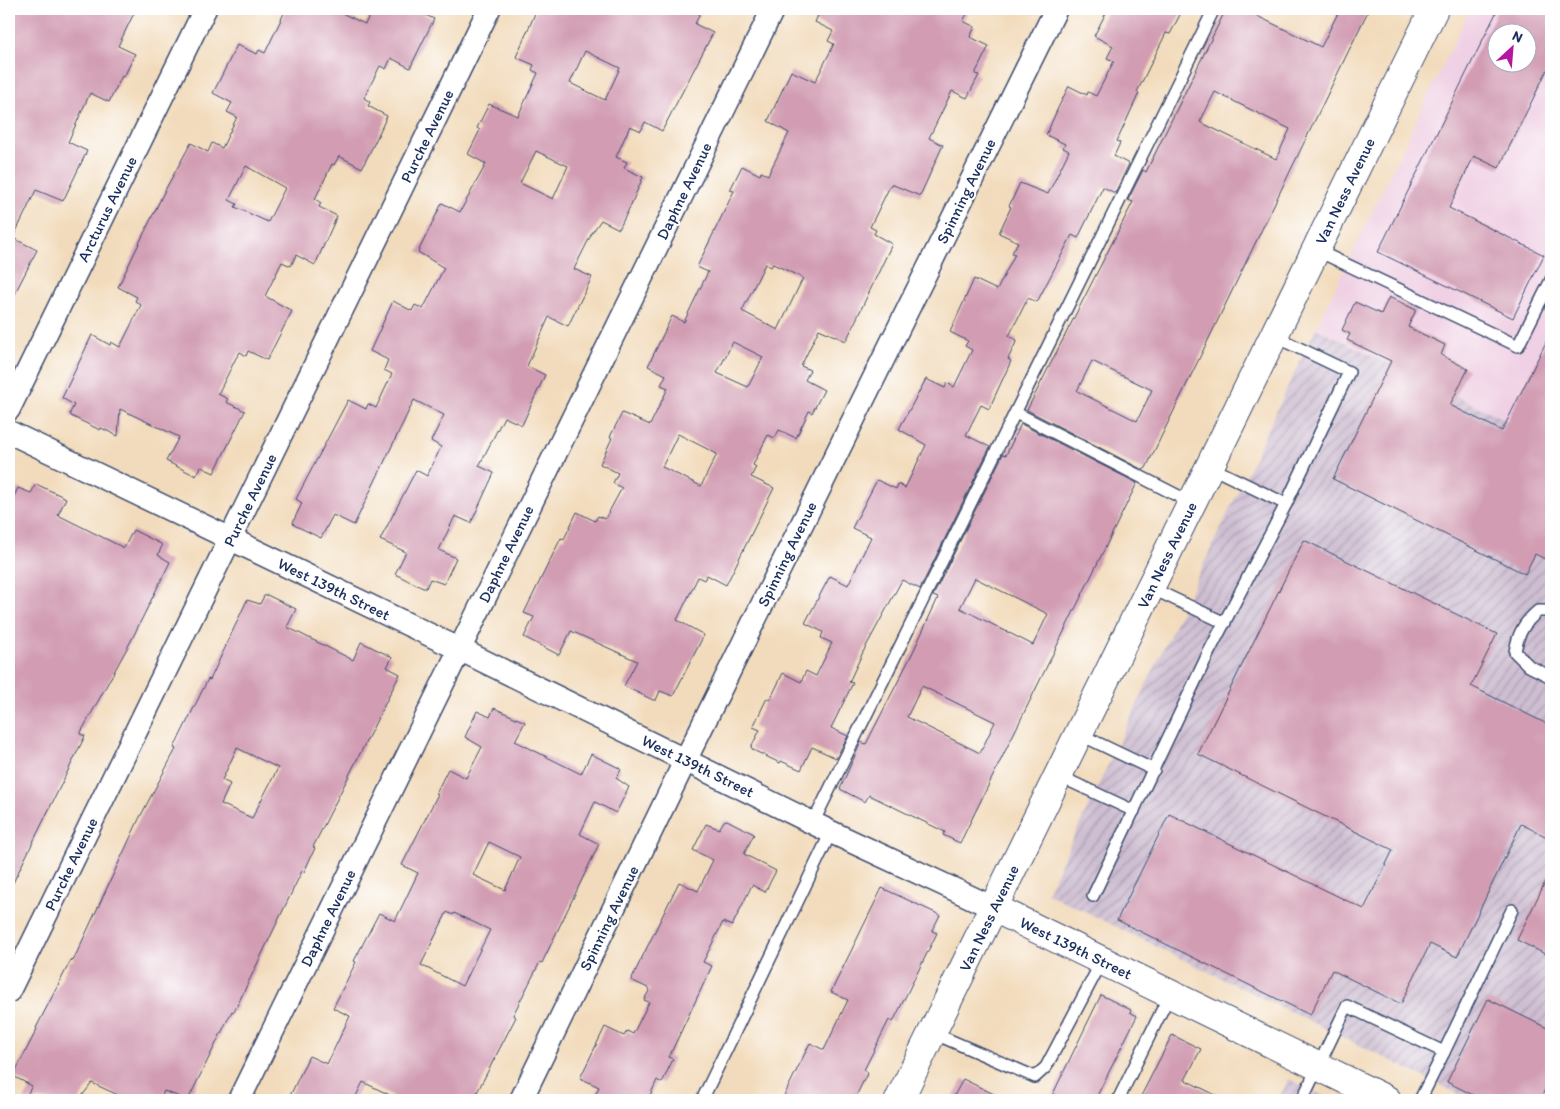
<svg xmlns="http://www.w3.org/2000/svg" width="1560" height="1109" font-family="Itim,sans-serif">
  <style>
    .built { fill: #f0d0e4; fill-rule: evenodd }
    .industrial { fill: url(#industrial-furrows) }
    .building { fill: #d29db3; fill-rule: evenodd }
    .lines { fill: none; stroke-linecap: round; stroke-linejoin: round }
    .service-casing { stroke: #3b496c; stroke-width: 14 }
    .minor-casing { stroke: #3b496c; stroke-width: 25 }
    .tertiary-casing { stroke: #3b496c; stroke-width: 30 }
    .secondary-casing { stroke: #3b496c; stroke-width: 30 }
    .service { stroke: #fff; stroke-width: 11 }
    .minor { stroke: #fff; stroke-width: 22 }
    .tertiary { stroke: #fff; stroke-width: 28 }
    .secondary { stroke: #fff; stroke-width: 28 }
    .labels { text-anchor: middle; dominant-baseline: central; stroke-width: 4; stroke-linejoin: round; paint-order: stroke }
    .street-label { font-size: 16px; fill: #1b2f5e; stroke: #fff }
  </style>
  <defs>
    <pattern id="industrial-furrows" width="10" height="10" patternUnits="userSpaceOnUse" patternTransform="scale(1.25)"><rect width="10" height="10" fill="#cebed1"/><path d="M-1 1l2-2M0 10L10 0M9 11l2-2" fill="none" stroke="#a69bad"/></pattern>
  </defs>
  <rect width="100%" height="100%" fill="#fff"/>
  <filter id="ink" filterUnits="userSpaceOnUse"><feTurbulence type="fractalNoise" baseFrequency=".02" numOctaves="2"/><feDisplacementMap in="SourceGraphic" scale="10" xChannelSelector="R" yChannelSelector="G"/><feConvolveMatrix kernelMatrix="1 2 1 2 8 2 1 2 1" color-interpolation-filters="sRGB"/></filter>
  <filter id="wash" filterUnits="userSpaceOnUse"><feTurbulence type="fractalNoise" baseFrequency=".0096" numOctaves="4" result="noise"/><feDisplacementMap in="SourceGraphic" scale="20" xChannelSelector="R" yChannelSelector="G"/><feGaussianBlur stdDeviation="1.12" result="paint"/><feColorMatrix in="noise" values="0 0 0 0 0 0 0 0 0 0 0 0 0 0 0 0 0 1.4 0 .05"/><feComposite in="paint" operator="in"/></filter>
  <g filter="url(#wash)">
    <rect width="100%" height="100%" fill="#f2dbbc"/>
    <path class="built" d="M1470,9H1551V442L1316,328ZM1498,32H1528V62H1498Z"/>
    <g class="industrial">
      <path d="M1316,328L1551,442V1100H1471L1047,893Z"/>
      <path d="M1289,1079L1333,1100H1278Z"/>
    </g>
    <g id="blocks">
      <g class="building">
        <path d="M9,9H136L118,46L135,54L124,77L122,76L109,102L90,93L68,142L87,151L63,201L36,190L13,238L37,250L9,305Z"/>
        <path d="M286,9H333L365,24L373,9H413L434,19L410,68L391,58L386,69L380,66L364,98L370,102L368,106L387,116L374,144L362,168L339,156L334,165L332,164L315,199L321,203L319,207L337,216L315,265L296,255L291,266L282,262L265,296L292,311L267,360L248,351L246,356L240,352L236,358L218,394L228,399L226,402L245,411L214,473L201,467L196,476L166,461L179,437L120,409L118,436L101,428L100,430L71,416L70,413L74,405L62,398L92,335L110,345L111,342L120,347L141,305L135,301L137,297L118,287L164,192L191,143L208,152L212,143L222,148L237,117L227,112L232,103L213,93L237,45L257,54L259,50L265,53ZM246,166L285,188L268,222L235,207L237,204L229,200Z"/>
        <path d="M537,9H702L695,24L713,33L662,131L645,122L641,131L630,126L616,157L627,162L624,168L643,177L630,207L619,229L601,220L592,233L574,269L592,277L568,326L549,317L527,366L545,375L522,425L504,417L479,466L494,473L471,523L455,516L439,550L456,558L444,584L430,579L426,588H423L395,574L406,552L380,540L416,470L427,476L441,447L431,441L444,415L414,400L354,525L333,515L321,538L294,525L293,522L302,503L296,499L348,400L366,409L368,404L376,408L392,374L384,370L388,360L370,351L393,301L412,311L415,305L423,309L444,268L418,252L442,203L460,212L486,164L468,154L480,130L477,128L489,104L518,116L538,73L532,70L534,65L516,57ZM585,51L620,68L605,100L570,83ZM536,151L568,166L553,199L520,183Z"/>
        <path d="M821,9H970L963,21L975,27L970,37L989,46L975,74L979,75L967,98L952,91L929,138L943,145L920,196L891,184L870,227L876,230L874,234L892,244L846,341L819,329L801,366L810,370L805,380L824,390L812,413L809,411L796,438L779,430L775,438L768,435L753,465L756,467L751,477L774,488L726,585L707,575L704,580L698,577L677,620L704,635L673,696L660,691L656,700H653L624,686L637,661L571,631L559,655L524,637L534,617L524,613L561,538L564,539L577,512L595,521L598,516L605,519L622,488L613,483L618,473L600,464L612,438L610,437L622,413L650,425L668,388L661,385L666,375L648,366L672,316L684,322L708,272L697,267L734,191L730,190L742,166L760,175L761,172L768,175L789,133L768,121L791,71L815,82L834,44L828,41L833,31L815,22ZM765,264L771,267L773,264L803,278L778,330L742,311ZM733,342L763,357L748,387L717,373ZM678,434L717,454L701,486L662,467Z"/>
        <path d="M1108,9H1183L1170,34L1166,33L1137,92L1139,93L1117,141L1120,143L1114,156L1129,164L1115,193L1103,187L1078,238L1072,235L1037,302L1028,298L1009,336L1017,340L1008,359L1011,361L989,409L981,405L966,435L990,447L920,589L902,580L863,652L849,682L853,683L831,728L848,736L836,758L812,747L801,770L781,761L780,763L753,750L751,747L760,730L753,727L767,698L770,700L783,673L801,682L806,671L816,676L832,643L821,638L823,632L805,623L830,576L848,585L871,537L852,528L877,480L896,489L898,484L905,488L926,445L899,429L926,379L945,388L947,383L954,387L972,350L965,346L968,341L950,332L974,279L997,290L1015,254L1012,253L1018,242L999,233L1011,207L1009,206L1020,183L1048,194L1069,151L1063,148L1065,144L1046,135L1058,108L1069,86L1087,95L1088,92L1096,96L1114,61L1107,58L1113,46L1094,36Z"/>
        <path d="M1226,9H1255L1253,14L1321,47L1340,9H1369L1146,468L1143,470L1027,410L1133,202L1128,200L1143,170L1146,172ZM1215,92L1290,129L1276,159L1200,122ZM1092,361L1152,390L1137,421L1077,391Z"/>
        <path d="M1498,9H1551V62L1499,168L1474,156L1449,208L1544,255L1513,318L1378,252ZM1498,32H1528V62H1498Z"/>
        <path d="M1389,297L1416,310L1408,327L1445,345L1441,355L1468,369L1450,405L1502,431L1551,332V562L1535,554L1525,574L1333,479L1391,361L1347,340L1350,334L1342,330L1355,302L1381,314Z"/>
        <path d="M1021,424L1137,483L960,843L943,835L945,832L869,795L865,802L840,789L861,742L866,744L913,652L938,598L933,596L1003,454L1006,455ZM975,578L1048,614L1033,645L960,608ZM922,686L995,722L980,753L907,717Z"/>
        <path d="M36,484L66,498L58,515L124,548L133,530L161,544L162,546L158,555L170,562L132,639L80,734L85,736L9,891V507L18,488L31,493Z"/>
        <path d="M1304,540L1497,634L1471,686L1551,726V839L1521,824L1457,957L1430,944L1401,1004L1332,970L1310,1015L1117,920L1169,814L1364,909L1393,850L1198,754Z"/>
        <path d="M267,595L296,609L287,627L353,660L361,642L390,656L392,658L387,667L400,674L313,847L315,848L304,872L302,871L234,1012L232,1011L188,1100L164,1091L160,1100H129L92,1083L79,1100H24L32,1086L13,1076L37,1029L36,1028L71,960L73,961L139,819L176,749L174,748L208,679L210,680L247,600L260,604L264,596ZM237,748L278,768L252,818L221,804L230,784L222,780Z"/>
        <path d="M494,708L525,722L515,741L581,774L591,754L619,768L621,770L616,778L629,787L616,813L595,802L580,834L599,844L542,963L540,962L513,1015L516,1017L473,1100H400L363,1082L354,1100H288L309,1056L327,1064L350,1016L333,1008L356,962L354,961L379,913L395,921L418,873L402,865L438,794L436,793L448,769L466,778L482,747L465,737L477,711L490,717ZM489,842L520,857L505,890L473,875ZM447,912L453,915L454,913L490,930L462,986L421,965Z"/>
        <path d="M727,820L754,834L744,854L776,871L765,892L752,885L732,926L723,922L703,962L712,966L669,1057L673,1059L662,1083L657,1080L648,1100H593L599,1087L580,1078L605,1027L624,1036L627,1031L633,1034L649,1002L644,1000L650,989L631,980L679,882L698,891L713,860L693,850L706,824L719,829L724,821Z"/>
        <path d="M1551,870V957L1517,940Z"/>
        <path d="M882,888L940,915L932,931L937,933L893,1022L889,1020L864,1070L868,1072L854,1100H782L810,1043L824,1050L848,1000L831,992Z"/>
        <path d="M1101,995L1131,1010L1130,1012L1137,1016L1095,1100H1050Z"/>
        <path d="M1488,999L1551,1030V1077L1540,1100H1483L1447,1082Z"/>
        <path d="M1172,1035L1201,1049L1185,1080L1226,1100H1139Z"/>
        <path d="M963,1079L1006,1100H952Z"/>
      </g>
    </g>
  </g>
  <g filter="url(#ink)">
    <use href="#blocks" fill-opacity="0" stroke="#3b496c" stroke-width="1"/>
    <g class="lines">
      <defs>
        <g id="service">
          <path d="M1316,250L1518,346L1551,280"/>
          <path d="M1016,413L1192,503"/>
          <path d="M1210,467L1286,504L1349,372L1274,336"/>
          <path d="M1151,588L1225,623"/>
          <path d="M1551,611H1538C1524,623 1518,633 1515,652L1529,666L1551,677"/>
          <path d="M1079,734L1154,770"/>
          <path d="M1059,776L1134,811"/>
          <path d="M813,823L1214,9"/>
          <path d="M1093,896L1209,652L1286,504"/>
          <path d="M933,1033L1035,1077L1046,1067L1102,961"/>
          <path d="M1444,1052L1512,910"/>
          <path d="M702,1100L831,832"/>
          <path d="M1118,1100L1170,994"/>
          <path d="M1302,1100L1347,1006L1444,1052L1420,1100"/>
        </g>
        <g id="minor">
          <path d="M9,409L205,9"/>
          <path d="M9,432L459,649L831,832L994,908"/>
          <path d="M9,991L489,9"/>
          <path d="M239,1100L773,9"/>
          <path d="M521,1100L686,759L1056,9"/>
        </g>
        <path id="tertiary" d="M994,908L1387,1100"/>
        <path id="secondary" d="M899,1100L1434,9"/>
      </defs>
      <use href="#service" class="service-casing"/>
      <use href="#minor" class="minor-casing"/>
      <use href="#tertiary" class="tertiary-casing"/>
      <use href="#secondary" class="secondary-casing"/>
      <use href="#service" class="service"/>
      <use href="#minor" class="minor"/>
      <use href="#tertiary" class="tertiary"/>
      <use href="#secondary" class="secondary"/>
    </g>
  </g>
  <g class="labels">
    <g class="street-label">
      <text transform="translate(427 136) rotate(-64)">Purche Avenue</text>
      <text transform="translate(684 191) rotate(-64)">Daphne Avenue</text>
      <text transform="translate(966 191) rotate(-64)">Spinning Avenue</text>
      <text transform="translate(1345 191) rotate(-64)">Van Ness Avenue</text>
      <text transform="translate(107 209) rotate(-64)">Arcturus Avenue</text>
      <text transform="translate(250 500) rotate(-64)">Purche Avenue</text>
      <text transform="translate(506 554) rotate(-64)">Daphne Avenue</text>
      <text transform="translate(787 554) rotate(-64)">Spinning Avenue</text>
      <text transform="translate(1167 555) rotate(-64)">Van Ness Avenue</text>
      <text transform="translate(334 589) rotate(26)">West 139th Street</text>
      <text transform="translate(698 766) rotate(26)">West 139th Street</text>
      <text transform="translate(71 864) rotate(-64)">Purche Avenue</text>
      <text transform="translate(328 918) rotate(-64)">Daphne Avenue</text>
      <text transform="translate(609 918) rotate(-64)">Spinning Avenue</text>
      <text transform="translate(989 918) rotate(-64)">Van Ness Avenue</text>
      <text transform="translate(1076 948) rotate(26)">West 139th Street</text>
    </g>
  </g>
  <rect width="1560" height="1109" fill="none" stroke="#fff" stroke-width="30"/>
  <g transform="translate(1512 48) rotate(26)"><circle r="24" fill="#ffffff" stroke="#a4acbf"/>
  <path d="M0-4L9 19L0 12L-9 19Z" fill="#b5179e"/>
  <text y="-8" font-size="14" font-weight="bold" text-anchor="middle" fill="#1b2f5e">N</text>
  </g>
</svg>
